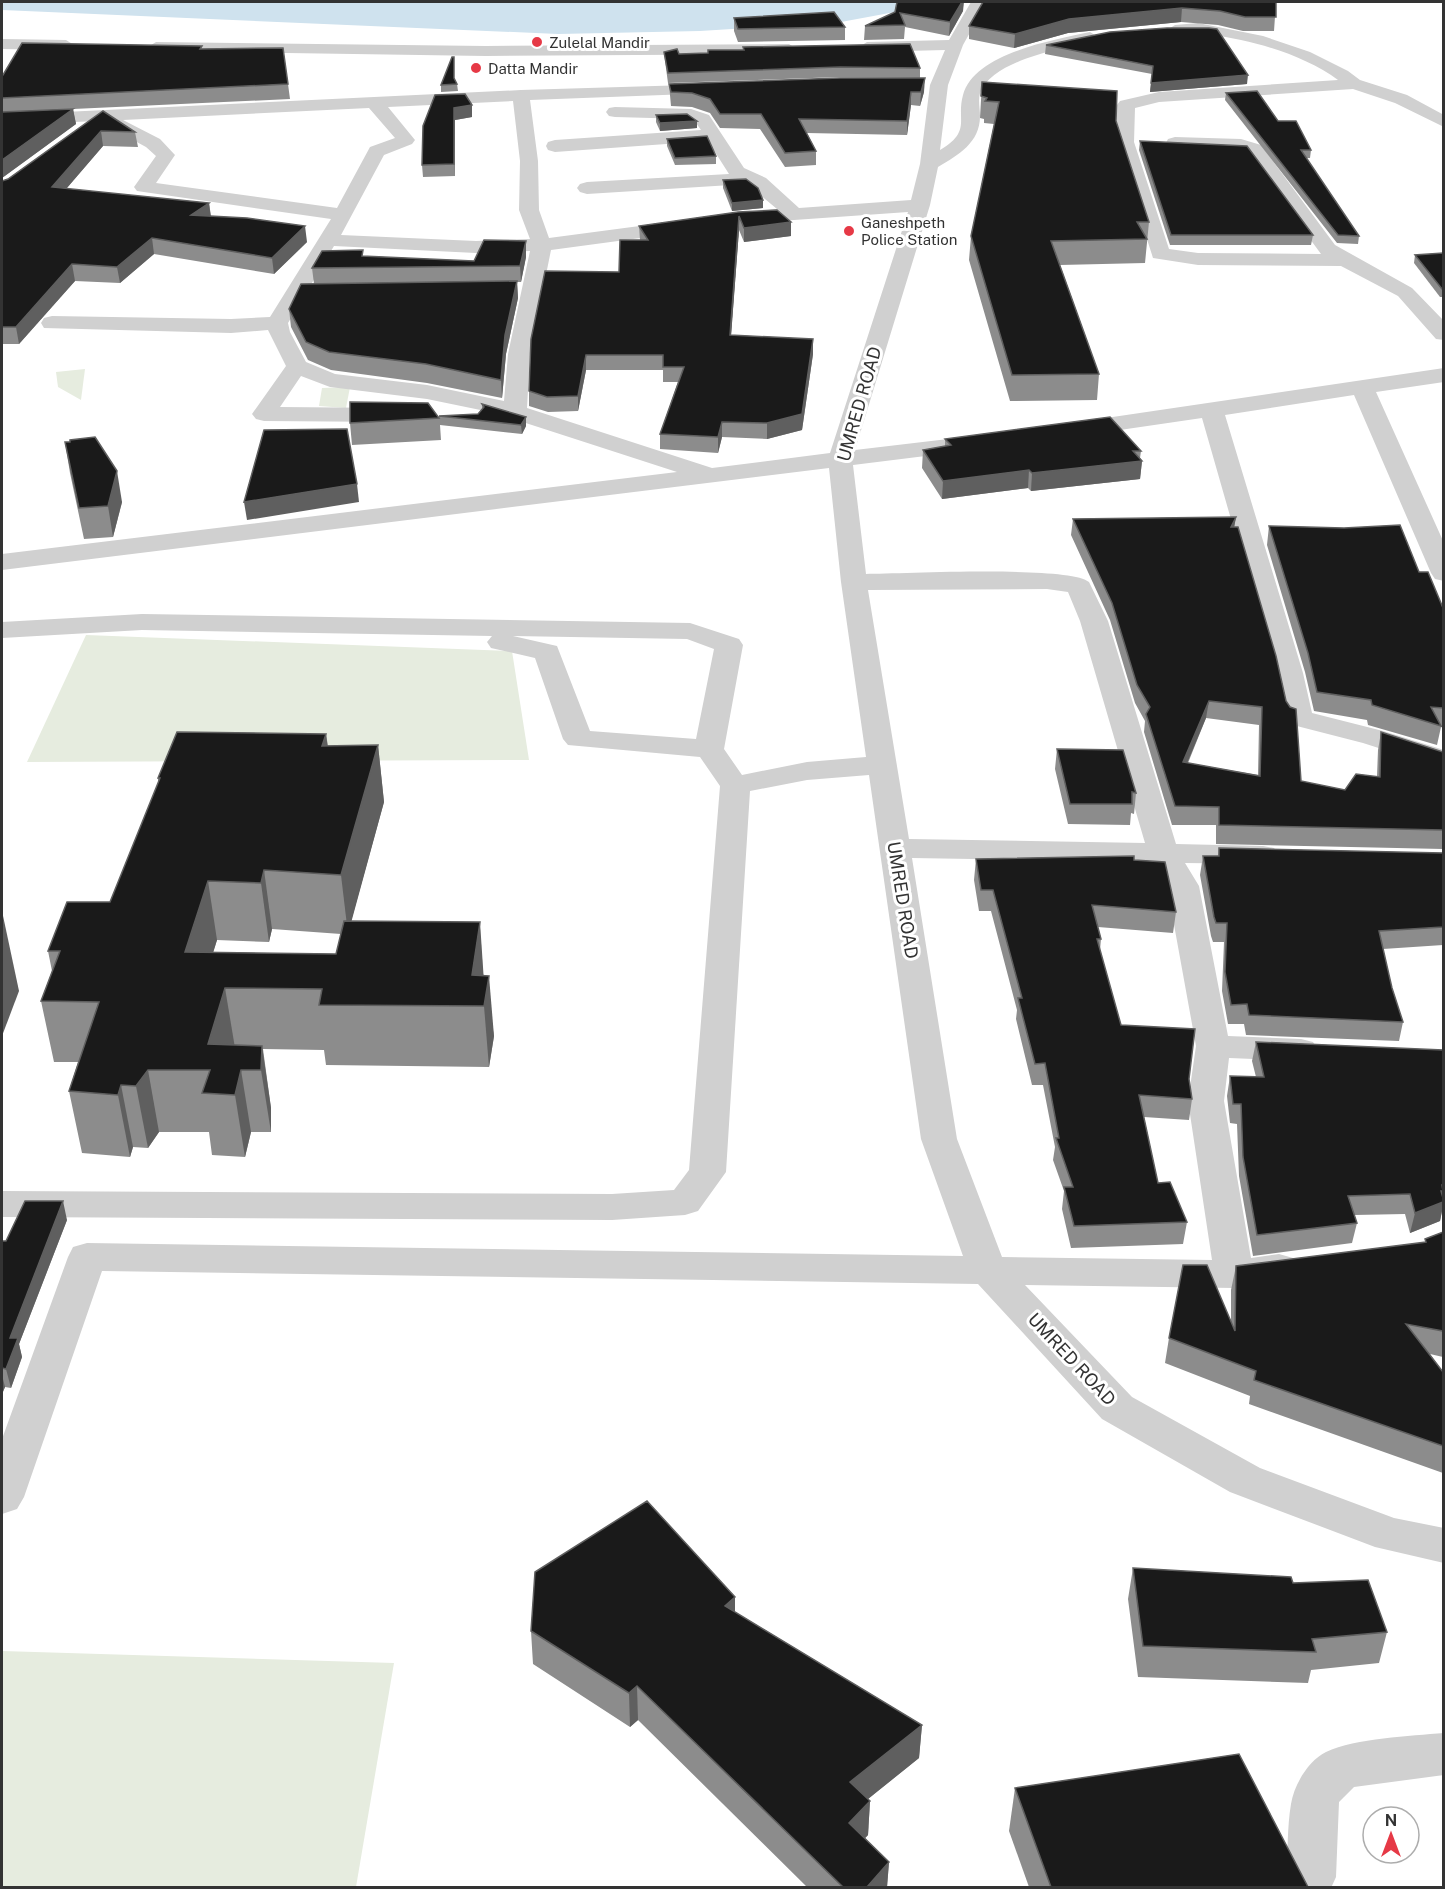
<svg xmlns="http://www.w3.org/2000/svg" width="1445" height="1889" font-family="'Public Sans',sans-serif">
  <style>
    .green { fill: #e6ecdf }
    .water { fill: #cfe2ee }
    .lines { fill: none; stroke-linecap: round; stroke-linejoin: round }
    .minor { fill: #d0d0d0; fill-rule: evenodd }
    .wall { fill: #8c8c8c; fill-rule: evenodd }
    .shaded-wall { fill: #5f5f5f }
    .building { fill: #1a1a1a; stroke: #5f5f5f; stroke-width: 1.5; fill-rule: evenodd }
    .poi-dot { fill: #e63946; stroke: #fff; stroke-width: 2 }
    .labels { text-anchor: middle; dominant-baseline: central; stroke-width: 6; stroke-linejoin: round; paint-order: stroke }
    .far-poi-label { font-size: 15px; fill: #333; stroke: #fff; text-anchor: start }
    .street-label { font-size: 18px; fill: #333; stroke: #fff }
  </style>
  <rect width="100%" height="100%" fill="#fff"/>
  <g class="green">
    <path d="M85,369L81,400L58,387L56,372Z"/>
    <path d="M350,387L346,408L319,406L322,388Z"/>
    <path d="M86,635L512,651L529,760L27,762Z"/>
    <path d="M2,1651L394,1663L356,1887H2Z"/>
  </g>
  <path class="water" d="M2,2H929L911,9L841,22L700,31L558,34L2,10Z"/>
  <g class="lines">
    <g class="minor">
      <path d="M971,2H987L963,45L948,85L940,150C972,131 956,120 963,95C974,53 1054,40 1090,32L1098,37L1096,41C1065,48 993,59 980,93C978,100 980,109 980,116C980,143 958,155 938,167L930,205L855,450L982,435L990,437L994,442L990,447L982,449L853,465L866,574C901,574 1070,565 1089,582L1108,621L1176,844L1263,846L1274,848L1279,855L1274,862L1263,864L1185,863L1199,886L1228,1036L1301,1039L1313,1042L1318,1050L1313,1058L1301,1061L1229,1058L1224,1101L1251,1258L1279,1254L1293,1258L1298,1268L1293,1278L1234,1288L1025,1285L1132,1397L1260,1468L1394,1518L1444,1528V1563L1375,1547L1230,1492L1102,1419L978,1284L102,1271L24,1497L17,1509L2,1514V1439L68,1257L73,1247L87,1243L963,1256L921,1139L869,775L807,780L750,791L726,1172L698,1211L685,1215L612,1220L2,1217V1191L612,1194L674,1190L689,1170L720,786L700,757L568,745L563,739L535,658L491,648L487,642L492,636L142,630L2,638V622L142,614L690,623L739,639L743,645L724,749L742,775L807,762L866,757L841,582L829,468L2,570V554L677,472L495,413L427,399L330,387L301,376L280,407L395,408L403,410L407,415L403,420L395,422L264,421L256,419L252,414L286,366L268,330L231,333L44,328L41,323L44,318L52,316L231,319L270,317L331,219L137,191L134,187L156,156L146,147L98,121L2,125V115L521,90L722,84L725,88L722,92L716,93L530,100L538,161L539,210L549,238L685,220L692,222L695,226L692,230L685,232L551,250L530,354L527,408L712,468L830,453L908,212L739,224L732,222L729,218L732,214L777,209L747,184L587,194L580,192L577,188L580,184L587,182L729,174L708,141L555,152L548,150L546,146L548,142L555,140L701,130L696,123L688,119L615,117L609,116L606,112L609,108L615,107L691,109L709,115L744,168L766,178L799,208L911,200L920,164L930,85L945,50L867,52L859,47L867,42L949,40ZM513,101L520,161L519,210L530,239L476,241L341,235L384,155L412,144L415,140L388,107ZM369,108L395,138L370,147L337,208L156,183L175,155L160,139L123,120ZM334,246L476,253L530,251L508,354L504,401L427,385L335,374L306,362L290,332L288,323ZM1047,589L1068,592L1080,621L1145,843L909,839L868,590ZM513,636L687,639L714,649L696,739L590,731L557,646ZM912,858L1153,862L1167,886L1196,1046L1188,1101L1212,1260L1002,1257L957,1139Z"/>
      <path d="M1198,23L1263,36L1310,52L1348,71L1360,80L1407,95L1444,115V127L1395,103L1353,89L1159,102L1135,108L1134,142L1169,249L1198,253L1321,254L1247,153L1240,150L1175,149L1168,147L1166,143L1168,139L1175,137L1241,139L1261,145L1335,245L1412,288L1444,321V340L1436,339L1398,296L1341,266L1198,265L1153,258L1116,142L1117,105L1120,101L1159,92L1338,80C1304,55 1253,40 1211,35C1200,33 1173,37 1167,30L1175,25Z"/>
      <path d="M2,39L66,40L74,45L66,50L2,49Z"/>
      <path d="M156,42L486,46L789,44L797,49L789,54L486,56L150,51L148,47Z"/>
      <path d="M1444,368V382L1376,392L1444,543V581L1435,579L1431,573L1354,395L1225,415L1303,673L1312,713L1383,731L1444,750V769L1363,743L1289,724L1285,718L1275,673L1202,418L1072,437L1064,435L1060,430L1064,425L1072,423Z"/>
      <path d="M1444,1733V1775L1354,1787L1339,1802L1336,1877L1331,1888H1291L1286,1877C1288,1853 1287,1827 1291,1804C1294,1785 1308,1761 1326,1752C1356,1738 1410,1736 1444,1733Z"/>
    </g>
  </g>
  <g class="wall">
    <path d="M983,2H1276L1274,31H1243L1218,25L1181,22L1068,33L1014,48L969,39V26Z"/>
    <path d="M963,11L949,36L905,27L904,39L864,40L865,26L895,12Z"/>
    <path d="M734,18L845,27V40L738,42L734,31Z"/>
    <path d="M1046,45L1247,84L1150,92L1152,74L1045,54Z"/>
    <path d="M743,47L920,68V78L840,77L668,83L665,61L664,52L679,54L708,53L743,50Z"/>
    <path d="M202,49L288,84L290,99L73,109L76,124L2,178V75Z"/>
    <path d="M454,79L457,84L458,91L441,92V85Z"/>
    <path d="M982,82L1116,121L1149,222L1145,263L1060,265L1099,374L1097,400L1010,401L969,260L971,236L994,124L984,123V119L980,118Z"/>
    <path d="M669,84L924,92L920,106L911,105L907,135L807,133L816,151V165L785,167L760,129L720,128L710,113L692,107L671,106Z"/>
    <path d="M1226,93L1278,121L1311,150L1310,158H1306L1359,236L1358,244L1337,243L1225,100Z"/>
    <path d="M435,95L472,117L455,120V176L423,177L422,165Z"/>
    <path d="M103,111L135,132L138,147L103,146L66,189L209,203L211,216L307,242L274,274L154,254L120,283L75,281L19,344H2V181L8,179Z"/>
    <path d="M656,115L697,128L660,131L656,122Z"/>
    <path d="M667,139L716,156V164L675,165L667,146Z"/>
    <path d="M1140,141L1313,235L1311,245H1170L1139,150Z"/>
    <path d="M723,180L763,208L732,211L723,188Z"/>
    <path d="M738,212L791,222V236L744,242L739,230L731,335L813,339V354L802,430L767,439L722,437L718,453L660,449V434L678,382H663V370H586L578,411L548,412L529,406V391L619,272L640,240L639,226Z"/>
    <path d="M1443,253V297H1440L1414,263L1415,255Z"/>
    <path d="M363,256L474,261L526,257L521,282H517L518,298L506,354L502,398L427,383L331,370L308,360L291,327L289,309L314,284L312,268Z"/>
    <path d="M482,404L526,426L522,434L440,425L441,440L352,445L350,423L439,418V416L478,414L482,409Z"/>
    <path d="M945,439L1141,451L1140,458L1142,461L1140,479L1031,491L1028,488L942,499L922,468L923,450L945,446Z"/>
    <path d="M65,442H70L122,502L113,537L84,539L70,473Z"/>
    <path d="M1236,517L1234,527L1301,781L1345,790L1377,777L1378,750L1381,732L1443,752V849L1216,844V825H1172L1144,732L1145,721L1135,703L1110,620L1071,535L1073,519ZM1206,718L1259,725L1258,775L1188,763Z"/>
    <path d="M1269,526L1419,572L1443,608V728L1441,727L1437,745L1368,725L1367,720L1314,711L1305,672L1267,545Z"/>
    <path d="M326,734L328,746L378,745L384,802L351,921L484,975L494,1036L489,1067L326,1065L324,1050L263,1049L271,1108V1132H251L245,1157L212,1155L209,1132H159L148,1148L133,1147L130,1157L82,1153L69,1091L78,1062H54L41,1001L52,971L48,951L110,902L158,784V778ZM272,929L341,934L336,954L213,952L217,940L269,942Z"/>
    <path d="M1057,749L1136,793L1134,814L1131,813L1130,825L1068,824L1055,769Z"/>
    <path d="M1219,848L1443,853V945L1383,949L1392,988L1403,1022L1399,1041L1246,1035L1244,1024H1228L1222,991L1224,942H1213L1211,936L1200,875L1203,856H1218Z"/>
    <path d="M976,859L1134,860L1176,912L1173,933L1098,927L1101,939L1100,950L1121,1025L1189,1079L1192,1099L1189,1120L1144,1117L1158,1183L1187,1222L1183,1244L1071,1248L1062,1209L1064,1191L1053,1160L1055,1147L1043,1085H1032L1016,1019L1017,1010L991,911H979L974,880Z"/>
    <path d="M1256,1042L1443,1050V1206L1440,1221L1410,1233L1405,1214L1354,1215L1357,1223L1352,1243L1253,1256L1239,1176L1237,1124L1230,1123L1227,1096L1230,1076L1256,1077L1252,1061Z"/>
    <path d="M67,1220L19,1344L22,1357L11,1388L5,1387L2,1394V1241H6Z"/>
    <path d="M1443,1232V1357L1430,1354L1443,1372V1473L1249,1404L1250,1396L1165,1363L1169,1338L1231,1322V1290L1236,1266L1425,1243V1239Z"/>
    <path d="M1133,1568L1293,1583L1387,1632L1379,1663L1311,1670L1308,1683L1138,1677L1128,1599Z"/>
    <path d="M735,1612L922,1725L919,1758L868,1799L870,1801L868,1835L865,1838L889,1862L887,1887H807L638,1720L630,1727L533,1664L531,1631Z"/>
    <path d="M1015,1788L1308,1887H1029L1009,1831Z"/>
  </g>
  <g class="shaded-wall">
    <path d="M962,2H964L963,11L949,36L950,22Z"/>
    <path d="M1182,8L1181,22L1068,33L1014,48L1015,34L1069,19Z"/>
    <path d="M1248,75L1247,84L1150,92L1151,83Z"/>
    <path d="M925,78L924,92L920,106L921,92Z"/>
    <path d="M911,92V105L907,135V121Z"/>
    <path d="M472,105V117L455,120V176L454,108Z"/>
    <path d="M73,109L76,124L2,178V160Z"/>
    <path d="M697,121V128L660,131V123Z"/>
    <path d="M101,131L103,146L54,203L52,187Z"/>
    <path d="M763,200V208L732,211V203Z"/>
    <path d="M209,203L211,219L191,215Z"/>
    <path d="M739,216V230L730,350V335Z"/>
    <path d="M791,222V236L744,242V228Z"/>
    <path d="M305,226L307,242L274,274L272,258Z"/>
    <path d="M152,238L154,254L120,283L117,267Z"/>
    <path d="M526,241V257L521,282L520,266Z"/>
    <path d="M72,264L75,281L19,344L16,327Z"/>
    <path d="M517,281L518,298L506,354L502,398L501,380L505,335Z"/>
    <path d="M813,339V354L802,430L767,439V423Z"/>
    <path d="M586,355V370L578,411V396Z"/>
    <path d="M526,417V426L522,434L521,425Z"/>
    <path d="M722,422V437L718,453V437Z"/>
    <path d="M1142,461L1140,479L1031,491L1032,473Z"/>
    <path d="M1029,470L1028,488L942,499L943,481Z"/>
    <path d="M117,471L122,502L113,537L108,506Z"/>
    <path d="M357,484L359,502L247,520L244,502Z"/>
    <path d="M1236,517L1233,534L1231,527Z"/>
    <path d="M1209,701L1206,718L1180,780L1183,762Z"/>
    <path d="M326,734L333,791L322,746Z"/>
    <path d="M378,745L384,802L348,934L341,875Z"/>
    <path d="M264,870L272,929L269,942L261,883Z"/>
    <path d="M208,881L217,940L195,1012L185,952Z"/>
    <path d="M2,911L19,991L2,1036Z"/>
    <path d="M480,922L484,982L472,975Z"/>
    <path d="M489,976L494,1036L489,1067L484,1006Z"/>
    <path d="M225,988L235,1048L208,1044Z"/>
    <path d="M262,1046L271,1108V1132L261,1070Z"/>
    <path d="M148,1070L159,1132L148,1148L136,1086Z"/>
    <path d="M241,1070L251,1132L245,1157L235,1095Z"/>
    <path d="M121,1085L133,1147L130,1157L118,1095Z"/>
    <path d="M1442,1185H1443V1191H1441V1203L1443,1192V1206L1440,1221L1410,1233L1415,1213Z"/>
    <path d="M63,1201L67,1220L19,1344L22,1357L11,1388L6,1369L10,1338Z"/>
    <path d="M2,1375L5,1387L2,1394Z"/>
    <path d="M735,1597V1631L725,1606Z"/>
    <path d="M637,1686L638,1720L630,1727L629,1693Z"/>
    <path d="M922,1725L919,1758L848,1815L850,1782Z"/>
    <path d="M870,1801L868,1835L848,1856L849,1823Z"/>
    <path d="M889,1862L887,1887H867Z"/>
  </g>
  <g class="building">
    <path d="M897,2H962L950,22L900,13L905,25L865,26L895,12Z"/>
    <path d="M983,2H1276V17H1245L1220,11L1182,8L1069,19L1015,34L969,26Z"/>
    <path d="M834,12L845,27L738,29L734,18Z"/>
    <path d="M1167,28H1209L1217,29L1248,75L1151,83L1153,66L1046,45L1110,32Z"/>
    <path d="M22,43L202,46L200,49L283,48L288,84L2,98V75H3Z"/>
    <path d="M910,44L920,68L840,67L668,73L664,52L677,49L679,54L708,53V50H744L743,47Z"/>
    <path d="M452,57H454V78L457,84L441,85Z"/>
    <path d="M840,78H925L921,92H911L907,121L799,119L816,151L785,153L761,114H720L710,99L692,93L671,92L669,84Z"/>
    <path d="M982,82L1117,91L1116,121L1149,222H1137L1147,239L1051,241L1099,374L1012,375L971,236L999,102L985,101L987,98L981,96Z"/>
    <path d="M1257,91L1278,121H1296L1311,150H1301L1359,236L1338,235L1226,93Z"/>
    <path d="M465,94L472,105L454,108V164L422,165L423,126L435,95Z"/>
    <path d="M73,109L2,160V112Z"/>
    <path d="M103,111L135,132L101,131L52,187L209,203L191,215L247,218L305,226L272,258L152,238L117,267L72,264L16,327H2V181L8,179Z"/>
    <path d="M687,114L697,121L660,123L656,115Z"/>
    <path d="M707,136L716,156L675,158L667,139Z"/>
    <path d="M1140,141L1247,146L1313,235H1171Z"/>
    <path d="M746,179L758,188L763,200L732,203L723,180Z"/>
    <path d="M777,210L791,222L744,228L739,216L730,335L813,339L802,414L767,423L722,422L718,437L660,434L684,367H663V355H586L578,396L547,397L529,391L531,339L545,271L619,272L620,240H648L639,226L738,212Z"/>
    <path d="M484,240L526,241L520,266L312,268L322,251L363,250L362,256L474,261Z"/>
    <path d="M1443,253V289H1442L1415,255Z"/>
    <path d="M517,281L505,335L501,380L426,364L329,352L306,342L289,309L301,284Z"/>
    <path d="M350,402L428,403L439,418L350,423Z"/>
    <path d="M482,404L526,417L521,425L439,416L478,414L484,407Z"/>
    <path d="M1110,417L1141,451H1133L1142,461L1032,473L1029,470L943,481L923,450L951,445L945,439Z"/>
    <path d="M347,429L357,484L244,502L264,430Z"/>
    <path d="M95,437L117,471L108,506L79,508L65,442H70V440Z"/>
    <path d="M1236,517L1231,527H1238L1276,656L1286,701L1290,707L1296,709L1301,781L1345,790L1356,774L1380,777L1381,732L1443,752V830L1219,825V807L1175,806L1146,714L1150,707L1137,685L1112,603L1073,519ZM1209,701L1262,707L1260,776L1183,762Z"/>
    <path d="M1400,525L1419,572H1428L1443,608V708L1431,707L1441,726L1372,705L1371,700L1317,692L1308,653L1269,526L1344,528Z"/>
    <path d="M177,732L326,734L322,746L378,745L341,875L264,870L261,883L208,881L185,952L336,954L344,921L480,922L472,975L489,976L484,1006L319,1005L322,989L225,988L208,1044L262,1046L261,1070H241L235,1095L202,1093L210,1070H148L136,1086L121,1085L118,1095L69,1091L99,1002L41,1001L60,951H48L67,902H110L160,778H158Z"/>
    <path d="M1057,749L1123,750L1136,793L1132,792V804H1070Z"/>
    <path d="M1219,848L1443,853V927L1379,931L1392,988L1403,1022L1249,1015L1247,1004L1231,1005L1225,972L1227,923H1216L1214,917L1203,856H1219Z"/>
    <path d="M1134,856V860L1165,862L1176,912L1092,905L1101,939H1097L1121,1025L1195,1029L1189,1079L1192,1099L1139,1095L1158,1183L1170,1182L1187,1222L1074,1226L1064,1187H1073L1056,1138H1059L1045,1063L1035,1064L1018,998H1022L993,890H981L976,859Z"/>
    <path d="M1256,1042L1443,1050V1185H1442L1443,1191H1441L1443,1198V1202L1415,1213L1410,1194L1348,1196L1357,1223L1257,1235L1243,1157L1241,1104H1233L1230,1076L1264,1077Z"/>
    <path d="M25,1201H63L10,1338H18L6,1369L2,1368V1241H6Z"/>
    <path d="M1443,1232V1331L1406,1324L1443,1372V1446L1254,1380L1256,1371L1169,1338L1183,1265H1207L1235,1331L1236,1266L1426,1242L1425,1239Z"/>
    <path d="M647,1501L735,1597L725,1606L922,1725L850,1782L870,1801L849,1823L889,1862L867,1887H843L637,1686L629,1693L531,1631L535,1572Z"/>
    <path d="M1133,1568L1291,1577L1293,1583L1368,1580L1387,1632L1312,1639L1316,1652L1143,1646Z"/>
    <path d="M1239,1754L1308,1887H1051L1015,1788Z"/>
  </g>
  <g class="poi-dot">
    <circle cx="537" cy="42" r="6"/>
    <circle cx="476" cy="68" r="6"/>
    <circle cx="849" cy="231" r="6"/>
  </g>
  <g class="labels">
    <g class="far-poi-label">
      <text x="549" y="42">Zulelal Mandir</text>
      <text x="488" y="68">Datta Mandir</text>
      <text x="861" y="222">Ganeshpeth<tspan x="861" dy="17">Police Station</tspan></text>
    </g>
    <g class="street-label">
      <text transform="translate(859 404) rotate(-74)">UMRED ROAD</text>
      <text transform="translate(903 900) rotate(81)">UMRED ROAD</text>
      <text transform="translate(1072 1359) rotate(47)">UMRED ROAD</text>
    </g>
  </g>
  <rect width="1445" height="1889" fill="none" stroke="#333333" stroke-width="6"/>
  <g transform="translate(1391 1835)"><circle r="28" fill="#ffffff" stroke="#adadad" stroke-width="1.5"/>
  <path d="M0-4.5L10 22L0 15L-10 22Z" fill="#e63946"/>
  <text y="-9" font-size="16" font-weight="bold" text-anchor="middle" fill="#333333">N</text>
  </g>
</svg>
